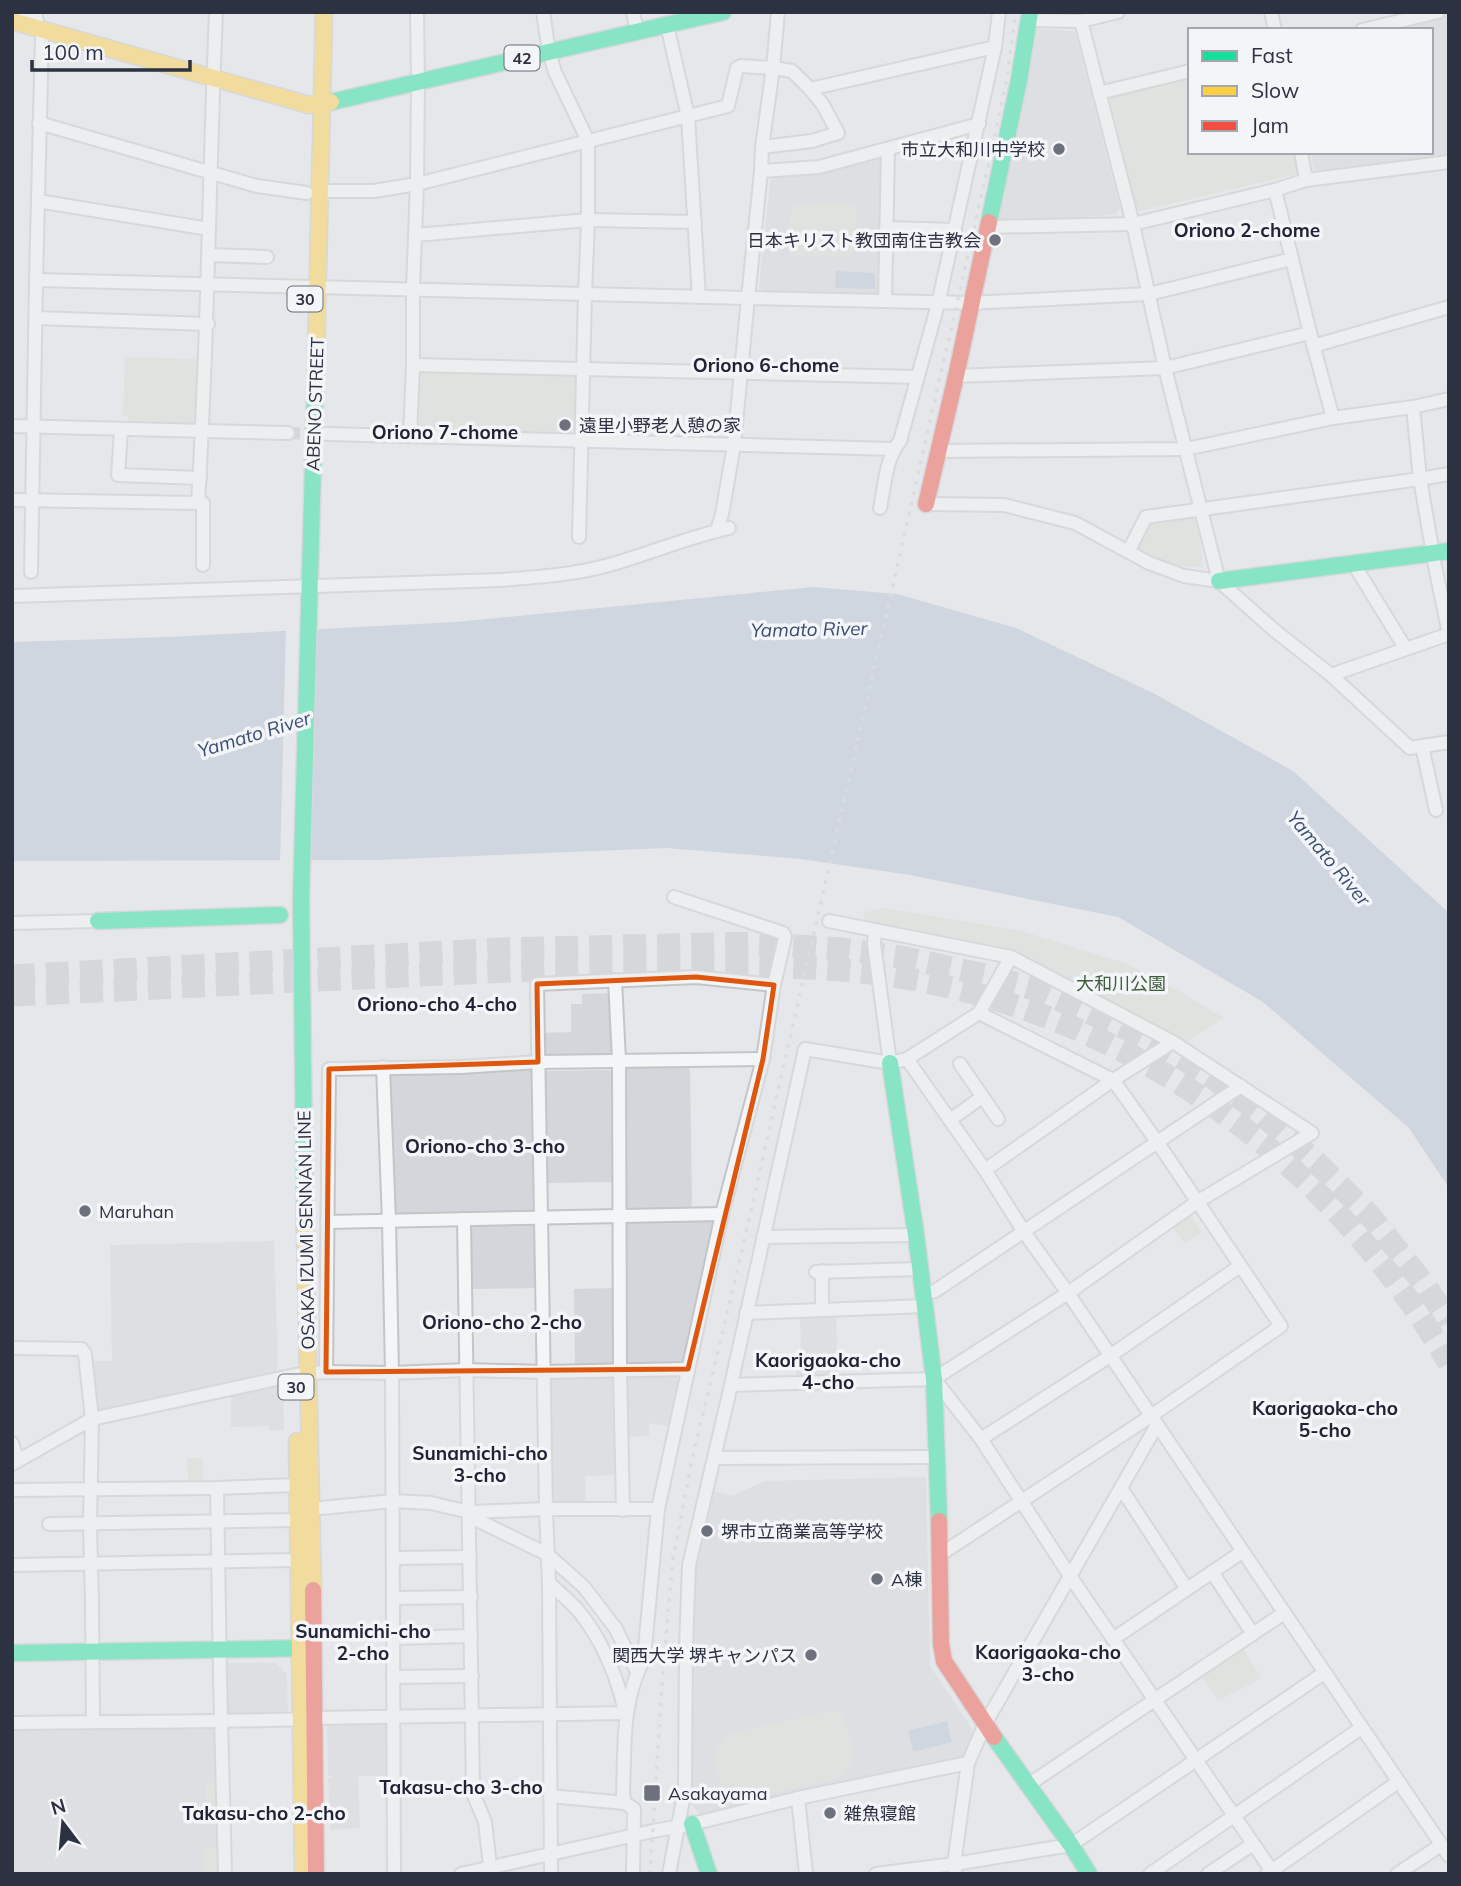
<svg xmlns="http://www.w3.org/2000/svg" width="1461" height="1886" font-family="Mulish,'Noto Sans JP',sans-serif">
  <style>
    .built { fill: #d4d6dc }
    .green { fill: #d5ddd6 }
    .water { fill: #b6c0d2 }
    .pier { fill: #e5e7ea }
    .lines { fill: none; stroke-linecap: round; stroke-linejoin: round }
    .street-tunnel { stroke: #c0c3c8; stroke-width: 12; stroke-dasharray: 12 6; stroke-linecap: butt }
    .highway-tunnel { stroke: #c0c3c8; stroke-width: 23; stroke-dasharray: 23 11; stroke-linecap: butt }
    .street-casing { stroke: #c3c5c8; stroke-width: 16 }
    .fast-casing { stroke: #c3c5c8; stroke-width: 19 }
    .slow-casing { stroke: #c3c5c8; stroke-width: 19 }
    .jam-casing { stroke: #c3c5c8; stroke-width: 19 }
    .street { stroke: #f4f5f6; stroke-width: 12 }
    .fast { stroke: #16e098; stroke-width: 16 }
    .slow { stroke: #ffcf43; stroke-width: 16 }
    .jam { stroke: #f24e42; stroke-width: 16 }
    .rail { stroke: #cdced1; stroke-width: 3.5; stroke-dasharray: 3.5 7; stroke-linecap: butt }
    .marked { fill: none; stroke: #df570f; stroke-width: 5; stroke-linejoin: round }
    .poi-dot { fill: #6d717d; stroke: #f4f5f8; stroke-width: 2.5 }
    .labels { text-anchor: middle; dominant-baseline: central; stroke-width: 7; stroke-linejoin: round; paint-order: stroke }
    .shield { fill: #f4f5f8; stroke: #696c79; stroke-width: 2 }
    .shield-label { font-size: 16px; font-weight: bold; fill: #2d3242 }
    .poi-label { font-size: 18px; fill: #2d3242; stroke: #f4f5f8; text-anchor: start }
    .street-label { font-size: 18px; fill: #2d3242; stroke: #f4f5f8 }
    .park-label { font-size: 18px; fill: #3e5d3b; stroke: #f4f5f8 }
    .neighbourhood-label { font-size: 19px; font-weight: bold; fill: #1f2333; stroke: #f4f5f8 }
    .water-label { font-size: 19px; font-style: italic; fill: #394d73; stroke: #f4f5f8 }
  </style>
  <rect width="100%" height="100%" fill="#e5e7ea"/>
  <g class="built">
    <path d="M1449,14V154L1338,169L1314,170L1310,152H1431V30H1384Z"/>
    <path d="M1039,29L1075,31L1120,208L1115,215L1003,222L995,216L1032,33Z"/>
    <path d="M880,155L885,158L879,295L763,291L759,287L770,183L773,177L816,172Z"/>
    <path d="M610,993L612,1055L544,1058L543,1033L571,1032V1004H582V994Z"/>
    <path d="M686,1066L690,1069L692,1205L687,1211L632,1213L626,1208L623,1067Z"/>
    <path d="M535,1070L537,1208L533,1212L395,1215L389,1073Z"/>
    <path d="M609,1070L612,1072L613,1182L545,1183L544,1073L547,1071Z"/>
    <path d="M711,1218L714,1222L688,1360L684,1364L629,1366L625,1362L624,1223L628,1220Z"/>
    <path d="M534,1222L537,1225L538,1288L470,1289V1223Z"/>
    <path d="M274,1241L278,1367L273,1374L98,1414L95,1411L94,1361H112L110,1245Z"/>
    <path d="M616,1288L614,1364L575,1365L574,1289Z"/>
    <path d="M800,1313H836L838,1376L798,1377L790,1360L801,1354Z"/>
    <path d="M627,1373L682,1374L672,1427L649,1423V1436L628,1437Z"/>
    <path d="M554,1375L617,1377L619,1475L585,1476L586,1502L556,1503L551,1499L548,1379Z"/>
    <path d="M283,1384L284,1430L269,1431L268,1426L231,1427V1397Z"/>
    <path d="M926,1477L930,1666L971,1727L973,1736L963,1757L699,1814L689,1802L696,1566L714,1491L733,1496L764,1481Z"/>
    <path d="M225,1663H276L287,1674L288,1714L231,1716L226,1712Z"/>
    <path d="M327,1722H389L390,1776H358L360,1828L330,1830L328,1778L335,1777L328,1776Z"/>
    <path d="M210,1726L216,1730L220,1874H12V1729Z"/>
  </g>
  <g class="green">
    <path d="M1190,76V152H1295L1300,173L1136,212L1109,95Z"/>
    <path d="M857,203L853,257L790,256L792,240L788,238L792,205Z"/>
    <path d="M125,357L203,359L201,419L194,425L128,424V416L123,415Z"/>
    <path d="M420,370L575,374L578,378L576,419L557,418L556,436L422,432L417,429L416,374Z"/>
    <path d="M1188,515L1197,520L1203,567L1167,565L1135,547L1149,523Z"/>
    <path d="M885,908L1018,930L1128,964L1181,992L1224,1018L1185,1043L1176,1035L1010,950L862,923L865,912Z"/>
    <path d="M1190,1216L1202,1233L1185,1244L1173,1228Z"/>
    <path d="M187,1458H202L203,1479L188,1480Z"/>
    <path d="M1243,1649L1262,1678L1218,1701L1202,1677Z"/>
    <path d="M834,1710L843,1716L851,1745L852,1760L843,1777L741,1801C716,1794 717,1772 715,1750L727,1734Z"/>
    <path d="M217,1783L218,1826H207L206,1784Z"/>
    <path d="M218,1848L219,1874H203V1849Z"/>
  </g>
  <g class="water">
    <path d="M836,271L875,273V289L835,288Z"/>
    <path d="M813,587L897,594L1016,628L1153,693L1293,771L1449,913V1188L1409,1128L1263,1002L1118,917L910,875L801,859L667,848L377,860L12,861V642L168,637L456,622Z"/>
    <path d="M947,1721L952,1742L913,1752L908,1731Z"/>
  </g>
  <path class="pier" d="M316,626L311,863L280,864L286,627Z"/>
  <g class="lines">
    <path class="street-tunnel" d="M288,433L319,434"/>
    <g class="highway-tunnel">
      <path d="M12,976L502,949L754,943L841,949L900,957L990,976L1034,989L1152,1040L1206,1073L1258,1111L1316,1162L1372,1218L1427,1288L1449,1322"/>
      <path d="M12,995C163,988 314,980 465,973C552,969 640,966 727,966C772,967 818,967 862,972C1108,999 1326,1150 1449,1363"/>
    </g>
    <defs>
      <g id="street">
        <path d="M17,12L35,17"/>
        <path d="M34,12L42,36L36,280L585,294L588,220L695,222"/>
        <path d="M633,12L637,32"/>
        <path d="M1271,12L1275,30"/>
        <path d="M1029,20L1081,21L1118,12"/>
        <path d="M1081,21L1133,224L1165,368L1219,581L1274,630L1331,675L1410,748L1449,742"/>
        <path d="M667,25L688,117L699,297"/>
        <path d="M1362,30L1438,12"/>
        <path d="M1099,93L1190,71"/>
        <path d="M39,123L257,186L307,193"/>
        <path d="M762,147L812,141L838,133L823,105L810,89"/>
        <path d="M1301,152L1306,180"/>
        <path d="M761,171L819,167L979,124"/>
        <path d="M1275,190L1310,333L1333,418"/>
        <path d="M319,191H374L417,184L728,106L737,68L741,66L773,68L792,71L810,89L995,47L999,12"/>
        <path d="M38,201L209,229"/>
        <path d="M987,227L1133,224L1275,190L1306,180L1449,162"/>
        <path d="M886,228L955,230"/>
        <path d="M416,235L588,220V141L555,72L549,52L543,12"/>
        <path d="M209,255L267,257"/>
        <path d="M885,301L888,149"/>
        <path d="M36,318L208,324"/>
        <path d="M1313,346L1449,307"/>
        <path d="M413,365L917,377"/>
        <path d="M956,376L1165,368L1310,333"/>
        <path d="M1413,407L1420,479L1435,566L1449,634"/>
        <path d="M12,426L288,433"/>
        <path d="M121,430L118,475L200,478"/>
        <path d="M326,434L894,449"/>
        <path d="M410,436L413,365V288L417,184L418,82L417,12"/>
        <path d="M939,451L1186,449L1333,418L1413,407L1449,399"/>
        <path d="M12,500L198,503"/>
        <path d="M926,504L1004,505L1075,523L1149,563L1184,576L1219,581"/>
        <path d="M880,508C885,485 885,460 900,441L938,304L995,47"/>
        <path d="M717,531L722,514L734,445L748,298L970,303L1149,294L1292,259"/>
        <path d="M579,537L585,294L748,298L761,171L762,147L773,68L778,12"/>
        <path d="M1128,552L1146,517L1420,479L1449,474"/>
        <path d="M1353,563L1406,649"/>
        <path d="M203,565V503H198C208,340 209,176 216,12"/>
        <path d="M31,572L36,280"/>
        <path d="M12,596L501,580C537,577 573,575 609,565C649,554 688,537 729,528"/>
        <path d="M1331,675L1449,634"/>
        <path d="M1422,746L1436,810"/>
        <path d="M12,923L98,921"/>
        <path d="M875,930L874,944L890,1063"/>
        <path d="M615,980L619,1060L620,1370L623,1510"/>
        <path d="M979,1013L1011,957"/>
        <path d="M907,1059L985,1170L1024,1232L1068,1293L1449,1856"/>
        <path d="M960,1064L998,1119"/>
        <path d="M383,1067L389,1221L392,1373L394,1874"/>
        <path d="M950,1120L982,1097"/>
        <path d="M985,1170L1113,1080L1173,1042"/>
        <path d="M464,1219L473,1793L485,1822L490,1866"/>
        <path d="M327,1222L722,1214"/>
        <path d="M763,1237L916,1235"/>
        <path d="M822,1271V1310"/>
        <path d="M816,1272L920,1269"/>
        <path d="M923,1294L935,1291L1241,1086"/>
        <path d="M746,1313L925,1306"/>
        <path d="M12,1348L82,1349L85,1354L92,1419L90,1524L92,1603L93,1721"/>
        <path d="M326,1372L329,1069L461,1067L538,1062L763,1059"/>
        <path d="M935,1380L981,1439L1070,1576L1274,1874"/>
        <path d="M731,1385L934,1379L1068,1293L1197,1202L1312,1133L1173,1042L1011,957L829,921"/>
        <path d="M981,1439L1110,1356L1240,1266"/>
        <path d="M12,1443L18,1461"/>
        <path d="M715,1458L936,1457"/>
        <path d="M12,1464L92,1419L295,1375L326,1372L392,1373L466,1370L544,1372L688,1369"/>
        <path d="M217,1488L220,1679L225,1874"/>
        <path d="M1121,1488L1187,1589"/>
        <path d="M12,1490L217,1488L297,1485"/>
        <path d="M311,1509L393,1501L431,1503L469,1512L546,1509H658"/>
        <path d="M469,1512L475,1519L547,1554L584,1587L616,1629L637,1672"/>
        <path d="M49,1524L297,1520"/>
        <path d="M393,1558L470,1557"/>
        <path d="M12,1565L299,1560"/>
        <path d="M1212,1572L1253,1634"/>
        <path d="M393,1598L471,1597"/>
        <path d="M393,1638L471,1636"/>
        <path d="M1113,1639L1242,1552"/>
        <path d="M393,1677L472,1676"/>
        <path d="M315,1718L625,1713C618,1677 601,1638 577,1609C568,1600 558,1591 549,1583"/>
        <path d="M12,1723C108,1721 204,1723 300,1719"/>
        <path d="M1028,1785L1284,1613"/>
        <path d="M550,1796L625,1803L623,1794C625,1745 621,1704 644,1658L658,1509L722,1214L763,1059L774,985L785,937L783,933L674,897"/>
        <path d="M798,1798L806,1874"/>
        <path d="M625,1803L634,1809L633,1874"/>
        <path d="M461,1874L653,1831L692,1824L798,1798L968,1763"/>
        <path d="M551,1874L549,1583L546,1509L537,984L696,977L774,985"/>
        <path d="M669,1874L685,1789L686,1646L689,1565L731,1385L805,1049L890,1063L907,1059L979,1013L1113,1080L1158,1143L1281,1326L1151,1416L941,1554"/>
        <path d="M876,1874L954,1864L1071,1845L1324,1673"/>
        <path d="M955,1874L954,1864L968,1763L985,1724L1157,1425"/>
        <path d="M1150,1874L1361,1728"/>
        <path d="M1208,1874L1253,1844"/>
        <path d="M1267,1874L1398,1782"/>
        <path d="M1397,1874L1441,1845"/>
      </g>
      <g id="fast">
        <path d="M331,102L723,12"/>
        <path d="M989,222L1019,80L1030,12"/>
        <path d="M1219,581L1449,551"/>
        <path d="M98,921L280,915"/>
        <path d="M890,1063L916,1235L934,1379L939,1521"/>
        <path d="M305,1231L301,901L316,355"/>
        <path d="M12,1653L313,1648"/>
        <path d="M994,1737L1071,1845L1089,1874"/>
        <path d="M692,1824L709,1874"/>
      </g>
      <g id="slow">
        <path d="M12,21L309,105L331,102"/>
        <path d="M316,355L324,12"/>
        <path d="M305,1231L313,1590"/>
        <path d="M297,1441L303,1869"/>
      </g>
      <g id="jam">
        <path d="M926,504L956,376L989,222"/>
        <path d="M939,1521L941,1644L944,1661L994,1737"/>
        <path d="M313,1590L316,1874"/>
      </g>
    </defs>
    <use href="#street" class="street-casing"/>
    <use href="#fast" class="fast-casing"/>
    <use href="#slow" class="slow-casing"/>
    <use href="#jam" class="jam-casing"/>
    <use href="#street" class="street"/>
    <use href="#fast" class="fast"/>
    <use href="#slow" class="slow"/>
    <use href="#jam" class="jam"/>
    <path class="rail" d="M650,1874L663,1670L673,1559L692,1460L736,1276L992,149L1007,78L1016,12"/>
  </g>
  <path d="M0 0H1461V1886H0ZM696,977L774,985L763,1059L688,1369L326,1372L329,1069L538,1062L537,984Z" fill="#e5e7ea" fill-opacity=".55" fill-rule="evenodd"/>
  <path class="marked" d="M696,977L774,985L763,1059L688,1369L326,1372L329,1069L538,1062L537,984Z"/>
  <g class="poi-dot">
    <circle cx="1059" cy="149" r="7"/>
    <circle cx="995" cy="240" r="7"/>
    <circle cx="565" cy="425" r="7"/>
    <circle cx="85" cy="1211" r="7"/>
    <circle cx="707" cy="1531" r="7"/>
    <circle cx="877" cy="1579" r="7"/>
    <circle cx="811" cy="1655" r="7"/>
    <rect x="643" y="1784" width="18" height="18" rx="3.5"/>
    <circle cx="830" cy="1813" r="7"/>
  </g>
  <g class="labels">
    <g class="shield">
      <rect x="504.5" y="45.5" width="35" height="25" rx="5"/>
      <rect x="287.5" y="286.5" width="35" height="25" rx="5"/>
      <rect x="278.5" y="1374.5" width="35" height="25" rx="5"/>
    </g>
    <g class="shield-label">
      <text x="522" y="58">42</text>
      <text x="305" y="299">30</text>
      <text x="296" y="1387">30</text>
    </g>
    <g class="poi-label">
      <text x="1045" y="149" text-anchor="end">市立大和川中学校</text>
      <text x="981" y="240" text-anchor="end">日本キリスト教団南住吉教会</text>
      <text x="579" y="425">遠里小野老人憩の家</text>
      <text x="99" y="1211">Maruhan</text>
      <text x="721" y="1531">堺市立商業高等学校</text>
      <text x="891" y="1579">A棟</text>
      <text x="797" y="1655" text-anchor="end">関西大学 堺キャンパス</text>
      <text x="668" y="1793">Asakayama</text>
      <text x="844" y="1813">雑魚寝館</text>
    </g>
    <g class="street-label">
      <text transform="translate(315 404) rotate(-88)">ABENO STREET</text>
      <text transform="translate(306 1230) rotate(-91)">OSAKA IZUMI SENNAN LINE</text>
    </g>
    <g class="park-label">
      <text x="1121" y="983">大和川公園</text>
    </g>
    <g class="neighbourhood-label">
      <text x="1247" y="230">Oriono 2-chome</text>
      <text x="766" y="365">Oriono 6-chome</text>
      <text x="445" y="432">Oriono 7-chome</text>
      <text x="437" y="1004">Oriono-cho 4-cho</text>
      <text x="485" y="1146">Oriono-cho 3-cho</text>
      <text x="502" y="1322">Oriono-cho 2-cho</text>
      <text x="828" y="1360">Kaorigaoka-cho<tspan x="828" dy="22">4-cho</tspan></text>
      <text x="1325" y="1408">Kaorigaoka-cho<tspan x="1325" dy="22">5-cho</tspan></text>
      <text x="480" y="1453">Sunamichi-cho<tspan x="480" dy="22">3-cho</tspan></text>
      <text x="363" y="1631">Sunamichi-cho<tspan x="363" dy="22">2-cho</tspan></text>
      <text x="1048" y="1652">Kaorigaoka-cho<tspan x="1048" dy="22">3-cho</tspan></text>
      <text x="461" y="1787">Takasu-cho 3-cho</text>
      <text x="264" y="1813">Takasu-cho 2-cho</text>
    </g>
    <g class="water-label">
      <text transform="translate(809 629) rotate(-1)">Yamato River</text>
      <text transform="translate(254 734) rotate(-17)">Yamato River</text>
      <text transform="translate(1329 858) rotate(50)">Yamato River</text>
    </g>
  </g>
  <rect width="1461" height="1886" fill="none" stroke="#2d3242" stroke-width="28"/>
  <rect x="1188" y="28" width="245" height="126" fill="#f4f5f8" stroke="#a4a7af" stroke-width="2"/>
  <rect x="1202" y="51" width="35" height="10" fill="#16e098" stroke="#a4a7af" stroke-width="2"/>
  <text x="1251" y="63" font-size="21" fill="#2d3242">Fast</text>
  <rect x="1202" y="86" width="35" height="10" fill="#ffcf43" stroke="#a4a7af" stroke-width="2"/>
  <text x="1251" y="98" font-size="21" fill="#2d3242">Slow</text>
  <rect x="1202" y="121" width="35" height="10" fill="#f24e42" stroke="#a4a7af" stroke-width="2"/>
  <text x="1251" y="133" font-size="21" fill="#2d3242">Jam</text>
  <g transform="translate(63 1823) rotate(344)" stroke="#f4f5f8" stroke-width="5" paint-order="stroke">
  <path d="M0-5L12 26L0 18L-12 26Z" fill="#2d3242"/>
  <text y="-10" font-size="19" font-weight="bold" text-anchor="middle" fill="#2d3242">N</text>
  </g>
  <path d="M32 60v10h158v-10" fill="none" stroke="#2d3242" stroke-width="3.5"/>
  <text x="42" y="60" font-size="21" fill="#2d3242" stroke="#f4f5f8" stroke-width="5" paint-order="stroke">100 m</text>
</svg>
